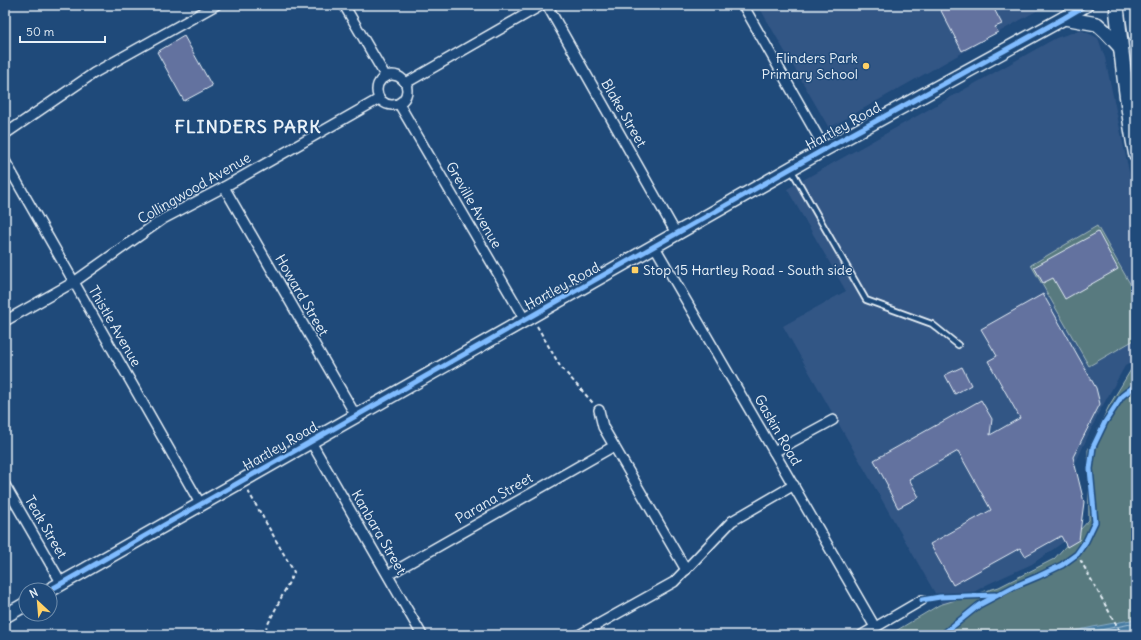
<svg xmlns="http://www.w3.org/2000/svg" width="1141" height="640" font-family="Delius,sans-serif">
  <style>
    .built { fill: #335685 }
    .green { fill: #587a7f; stroke: #a0b6bc }
    .water { fill: #467ba3; stroke: #87aac5 }
    .lines { fill: none; stroke-linecap: round; stroke-linejoin: round }
    .shore { stroke: #a7c2d6; stroke-width: 1 }
    .building { fill: #63729f; stroke: #e8f1f8 }
    .lane-casing { stroke: #e8f1f8; stroke-width: 8 }
    .street-casing { stroke: #e8f1f8; stroke-width: 12 }
    .secondary-casing { stroke: #e8f1f8; stroke-width: 16 }
    .primary-casing { stroke: #e8f1f8; stroke-width: 17 }
    .path { stroke: #e8f1f8; stroke-width: 2; stroke-dasharray: 4 3; stroke-linecap: butt }
    .lane { stroke: #1f4a7a; stroke-width: 4.5 }
    .street { stroke: #1f4a7a; stroke-width: 9 }
    .secondary { stroke: #1f4a7a; stroke-width: 13 }
    .primary { stroke: #1f4a7a; stroke-width: 14 }
    .cycleway-casing { stroke: #1f4a7a; stroke-width: 8 }
    .cycleway { stroke: #80bcff; stroke-width: 5 }
    .poi-dot { fill: #ffd166; stroke: #1f4a7a; stroke-width: 1.5 }
    .labels { text-anchor: middle; dominant-baseline: central; stroke-width: 3; stroke-linejoin: round; paint-order: stroke }
    .poi-label { font-size: 14px; fill: #e8f1f8; stroke: #1f4a7a; text-anchor: end }
    .street-label { font-size: 14px; fill: #e8f1f8; stroke: #1f4a7a }
    .district-label { font-size: 18px; font-weight: bold; letter-spacing: 1px; fill: #e8f1f8; stroke: #1f4a7a }
  </style>
  <rect width="100%" height="100%" fill="#1f4a7a"/>
  <filter id="ink" filterUnits="userSpaceOnUse"><feTurbulence type="fractalNoise" baseFrequency=".025" numOctaves="2"/><feDisplacementMap in="SourceGraphic" scale="8" xChannelSelector="R" yChannelSelector="G"/><feConvolveMatrix kernelMatrix="1 2 1 2 8 2 1 2 1" color-interpolation-filters="sRGB"/></filter>
  <g filter="url(#ink)">
    <g class="built">
      <path d="M758,5H1047L829,128Z"/>
      <path d="M1081,30L1098,38L1105,58L1136,205V360L1125,366L1098,414L1075,464V534L1032,564L988,584L944,609L783,326L846,291L787,189L1056,38Z"/>
    </g>
    <g class="green">
      <path d="M1097,226L1136,294V339L1089,366L1031,265Z"/>
      <path d="M1136,366V635H889L939,605L999,587L1054,559L1089,520L1088,450L1109,406L1132,368Z"/>
    </g>
    <path class="water" d="M1136,619V635H1057L1093,627Z"/>
    <g class="lines">
      <path class="shore" d="M1075,635L1136,623"/>
    </g>
    <g class="building">
      <path d="M938,5H992L1002,24L995,27L998,32L962,51Z"/>
      <path d="M184,36L212,86L184,101L157,52Z"/>
      <path d="M1098,232L1118,269L1065,299L1053,278L1043,283L1034,267Z"/>
      <path d="M1043,294L1096,388L1100,404L1073,457L1084,502L1079,540L1067,547L1061,536L1025,556L1020,548L953,585L930,544L991,510L958,451L909,479L919,497L898,508L887,487L888,486L874,460L981,400L992,419L990,435L1020,418L988,361L997,356L981,329Z"/>
      <path d="M962,367L971,385L955,394L945,375Z"/>
    </g>
    <g class="lines">
      <defs>
        <path id="lane" d="M791,169L866,300L932,324L958,345"/>
        <g id="street">
          <path d="M344,5L386,77"/>
          <path d="M547,5L677,235"/>
          <path d="M743,5L825,149"/>
          <circle cx="392" cy="90" r="15"/>
          <path d="M406,83L542,5"/>
          <path d="M399,104L525,320"/>
          <path d="M5,134L94,73L216,5"/>
          <path d="M5,161L201,505"/>
          <path d="M224,187L356,416"/>
          <path d="M655,247L774,452L875,627"/>
          <path d="M5,321L74,282L163,219L224,187L379,99"/>
          <path d="M599,410L603,427L686,570"/>
          <path d="M311,442L422,635"/>
          <path d="M774,452L833,420"/>
          <path d="M5,485L62,584"/>
          <path d="M388,575L614,446"/>
          <path d="M243,635H253"/>
          <path d="M579,635L674,582L732,521L794,485"/>
          <path d="M862,635L922,600"/>
        </g>
        <g id="secondary">
          <path d="M1064,18L1097,24L1106,32L1121,48"/>
          <path d="M50,590L825,149L1064,18L1086,5"/>
          <path d="M5,616L26,604"/>
        </g>
        <g id="primary">
          <path d="M1118,5L1117,11C1122,59 1127,107 1136,154"/>
          <path d="M1130,5L1132,8L1136,36"/>
        </g>
      </defs>
      <use href="#lane" class="lane-casing"/>
      <use href="#street" class="street-casing"/>
      <use href="#secondary" class="secondary-casing"/>
      <use href="#primary" class="primary-casing"/>
      <g class="path">
        <path d="M537,326L560,366L593,403"/>
        <path d="M248,491L294,572L266,628"/>
        <path d="M1077,554L1122,635"/>
      </g>
      <use href="#lane" class="lane"/>
      <use href="#street" class="street"/>
      <use href="#secondary" class="secondary"/>
      <use href="#primary" class="primary"/>
      <defs>
        <g id="cycleway">
          <path d="M50,590L825,149L1064,18L1086,5"/>
          <path d="M922,600L940,597L995,595"/>
          <path d="M942,635L979,605L1013,587L1039,576L1062,565L1077,554L1086,541L1095,522L1090,469L1093,447L1105,422L1122,396L1136,385"/>
        </g>
      </defs>
      <use href="#cycleway" class="cycleway-casing"/>
      <use href="#cycleway" class="cycleway"/>
    </g>
  </g>
  <g class="poi-dot">
    <circle cx="866" cy="66" r="4"/>
    <rect x="631" y="266" width="8" height="8" rx="2"/>
  </g>
  <g class="labels">
    <g class="poi-label">
      <text x="858" y="58">Flinders Park<tspan x="858" dy="16">Primary School</tspan></text>
      <text x="643" y="270" text-anchor="start">Stop 15 Hartley Road - South side</text>
    </g>
    <g class="street-label">
      <text transform="translate(624 113) rotate(60)">Blake Street</text>
      <text transform="translate(843 126) rotate(-29)">Hartley Road</text>
      <text transform="translate(194 188) rotate(-30)">Collingwood Avenue</text>
      <text transform="translate(474 205) rotate(60)">Greville Avenue</text>
      <text transform="translate(562 286) rotate(-29)">Hartley Road</text>
      <text transform="translate(302 295) rotate(60)">Howard Street</text>
      <text transform="translate(115 326) rotate(60)">Thistle Avenue</text>
      <text transform="translate(778 430) rotate(60)">Gaskin Road</text>
      <text transform="translate(280 446) rotate(-30)">Hartley Road</text>
      <text transform="translate(494 498) rotate(-30)">Parana Street</text>
      <text transform="translate(46 527) rotate(60)">Teak Street</text>
      <text transform="translate(379 532) rotate(60)">Kanbara Street</text>
    </g>
    <g class="district-label">
      <text x="248" y="126">FLINDERS PARK</text>
    </g>
  </g>
  <rect width="1141" height="640" fill="none" stroke="#1f4a7a" stroke-width="20"/>
  <rect x="10" y="10" width="1121" height="620" fill="none" stroke="#e8f1f8" stroke-width="1.5" filter="url(#ink)"/>
  <g transform="translate(38 602) rotate(334)"><circle r="19" fill="#1f4a7a" stroke="#6f8dac"/>
  <path d="M0-3L7 15L0 10L-7 15Z" fill="#ffd166"/>
  <text y="-6" font-size="11" font-weight="bold" text-anchor="middle" fill="#e8f1f8">N</text>
  </g>
  <path d="M20 36v6h85v-6" fill="none" stroke="#e8f1f8" stroke-width="2"/>
  <text x="26" y="36" font-size="12" fill="#e8f1f8" stroke="#1f4a7a" stroke-width="3" paint-order="stroke">50 m</text>
</svg>
